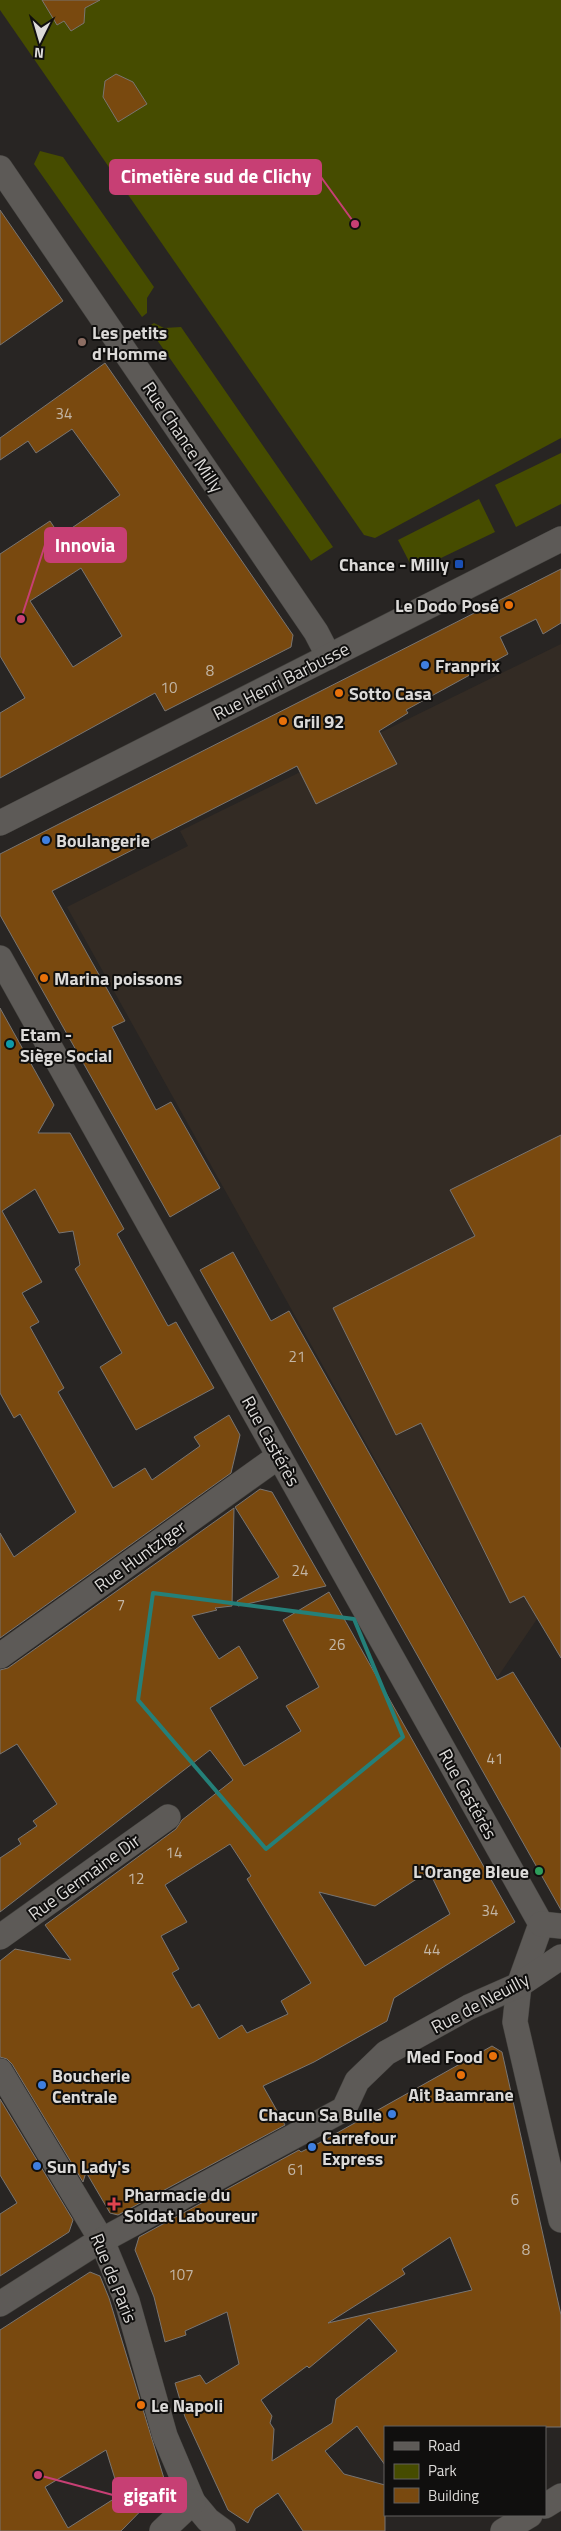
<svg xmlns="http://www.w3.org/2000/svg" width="561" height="2531" font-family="'Titillium Web',sans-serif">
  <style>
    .built { fill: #332b24 }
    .green { fill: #464c00 }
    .building { fill: #79490f; stroke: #797572; fill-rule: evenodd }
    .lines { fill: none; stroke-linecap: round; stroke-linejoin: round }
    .minor-casing { stroke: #42403d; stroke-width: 26 }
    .minor { stroke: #5d5a57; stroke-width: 25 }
    .marked { fill: none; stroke: #248079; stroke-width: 4; stroke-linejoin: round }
    .education-dot { fill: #8d6e63; stroke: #100f0e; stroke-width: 2 }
    .transit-dot { fill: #1a4fb4; stroke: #100f0e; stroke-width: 2 }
    .food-dot { fill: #e8710a; stroke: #100f0e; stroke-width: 2 }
    .shop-dot { fill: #3f7fe0; stroke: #100f0e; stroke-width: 2 }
    .culture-dot { fill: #0f9aa8; stroke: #100f0e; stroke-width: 2 }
    .leisure-dot { fill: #2e9e5b; stroke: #100f0e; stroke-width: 2 }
    .health-dot { fill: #e0444e; stroke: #100f0e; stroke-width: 2 }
    .labels { text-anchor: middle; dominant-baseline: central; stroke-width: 4; stroke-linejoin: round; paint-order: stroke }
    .number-label { font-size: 15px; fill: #c3b6a6 }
    .poi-label { font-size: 18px; font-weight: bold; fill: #dcdad8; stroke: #100f0e; text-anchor: start }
    .street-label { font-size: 18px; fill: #dcdad8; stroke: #100f0e }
    .leader { fill: none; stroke: #c73f74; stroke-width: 2 }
    .callout-dot { fill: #c73f74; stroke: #100f0e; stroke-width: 2 }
    .callout { fill: #c73f74; stroke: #c73f74; stroke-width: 2 }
    .callout-label { font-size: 19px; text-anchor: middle; font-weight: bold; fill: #fff }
  </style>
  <rect width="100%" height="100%" fill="#282523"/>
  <path class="built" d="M561,644V1605L537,1619L497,1678L67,907L188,846L180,831Z"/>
  <g class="green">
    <path d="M0,0H561V438L375,538L364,535L0,10Z"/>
    <path d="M40,151L63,157L154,287L147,298V313L142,317L34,164Z"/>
    <path d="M154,323L164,328L181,327L333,547L311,561L148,327Z"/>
    <path d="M561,453V504L516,527L495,485Z"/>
    <path d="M479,499L495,532L414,571L398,540Z"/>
  </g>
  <g class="building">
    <path d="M42,0H100L85,8L84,23L71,31L64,21L57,25Z"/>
    <path d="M116,74L133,82L147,104L118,122L103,97L105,81Z"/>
    <path d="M0,210L63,301L0,345Z"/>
    <path d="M105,363L293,635L291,647L165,711L155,693L0,778V713L25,698L0,656V554L50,521L60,536L120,495L72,429L36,453L28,441L0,460V438ZM81,568L122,636L73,667L30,601Z"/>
    <path d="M561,569V623L543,634L536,619L500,637L508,654L406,710L408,713L379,731L397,764L316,804L297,766L52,891L125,1021L112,1027L156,1110L171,1102L220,1188L170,1217L0,915V854Z"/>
    <path d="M0,1008L54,1105L38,1133H70L124,1229L117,1234L168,1326L176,1322L214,1388L136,1430L100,1367L122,1353L75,1269L80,1265L73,1231L59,1233L35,1189L2,1211L42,1282L22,1293L39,1322L30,1327L64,1388L58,1392L113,1488L145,1468L152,1480L200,1446L194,1437L229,1415L240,1435L231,1473L0,1638V1533L14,1557L76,1512L20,1414L14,1418L0,1393Z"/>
    <path d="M561,1135V1658L524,1596L510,1603L421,1423L396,1435L333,1308L475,1236L450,1190Z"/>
    <path d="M233,1252L271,1321L289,1311L497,1680L513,1672L561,1749V1910L200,1270Z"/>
    <path d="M260,1489L272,1492L326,1586L238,1606L237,1601L279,1577L235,1507Z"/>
    <path d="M234,1508L232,1606L215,1608L217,1610L192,1616L219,1659L239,1646L258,1678L210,1708L244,1766L301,1731L286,1706L319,1687L283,1620L329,1592L515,1922L394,1998L387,2021L314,2062L263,2086L285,2125L118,2215L110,2213L86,2172L83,2182L12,2064L7,2059L0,2057V1961L15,1949L71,1960L45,1925L176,1829L182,1820L233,1780L210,1750L0,1912V1858L21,1844L18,1839L37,1826L33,1821L57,1804L17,1744L0,1754V1670L8,1668ZM230,1844L251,1876L247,1879L311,1983L281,2001L288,2014L247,2033L242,2025L219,2039L199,2004L192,2008L172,1973L179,1969L161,1936L187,1922L165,1885ZM429,1871L450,1914L365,1966L319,1892L375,1906Z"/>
    <path d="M492,2046L502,2052L561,2315V2427H385V2465L357,2426L325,2451L344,2474L385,2485V2531H303L278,2493L255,2509L248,2523L228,2510L185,2417L175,2383L200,2375L206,2384L239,2364L227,2312L185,2331L186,2335L165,2342L154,2297L135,2250L139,2237L299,2150L301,2152L319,2143ZM450,2237L472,2290L328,2323L405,2274L402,2269ZM369,2318L397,2351L336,2399L332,2423L272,2461L274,2429L270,2423L272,2416L261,2400L307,2366L309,2368Z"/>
    <path d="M0,2099L73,2220L69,2232L0,2276V2214L17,2203L0,2175Z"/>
    <path d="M90,2272L100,2276L109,2298L166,2485L121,2531H0V2330ZM106,2450L120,2495L68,2528L45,2487Z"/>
  </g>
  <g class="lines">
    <defs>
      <g id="minor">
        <path d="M0,168L316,632L329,657"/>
        <path d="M0,823L561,539"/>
        <path d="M0,958L541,1924L519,1985L515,2022L561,2220"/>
        <path d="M0,1656L279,1456"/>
        <path d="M541,1924L561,1926"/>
        <path d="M0,1937L168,1817"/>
        <path d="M0,2071L102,2241L127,2301L165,2436L193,2502L208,2520L223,2531"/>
        <path d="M0,2304L88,2248L344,2109L357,2081L386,2053L469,2007L519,1985L561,1957"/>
        <path d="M545,2506L561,2496"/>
        <path d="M162,2531L193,2502"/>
        <path d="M503,2531L530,2515"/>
      </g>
    </defs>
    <use href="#minor" class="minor-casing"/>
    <use href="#minor" class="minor"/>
  </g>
  <path class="marked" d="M153,1593L354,1619L403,1737L266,1849L138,1700Z"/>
  <circle class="education-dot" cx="82" cy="342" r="5"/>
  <rect class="transit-dot" x="454" y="559" width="10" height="10" rx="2.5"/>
  <g class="food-dot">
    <circle cx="509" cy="605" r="5"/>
    <circle cx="339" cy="693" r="5"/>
    <circle cx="283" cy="721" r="5"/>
    <circle cx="44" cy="978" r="5"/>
    <circle cx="493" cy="2056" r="5"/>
    <circle cx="461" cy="2075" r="5"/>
    <circle cx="141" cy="2405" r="5"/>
  </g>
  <g class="shop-dot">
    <circle cx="425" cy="665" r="5"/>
    <circle cx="46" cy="840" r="5"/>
    <circle cx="42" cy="2085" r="5"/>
    <circle cx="392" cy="2114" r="5"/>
    <circle cx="312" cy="2147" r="5"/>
    <circle cx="37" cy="2166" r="5"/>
  </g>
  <circle class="culture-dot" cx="10" cy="1044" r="5"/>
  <circle class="leisure-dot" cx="539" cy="1871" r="5"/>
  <path class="health-dot" d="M111.5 2196.5h5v5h5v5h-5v5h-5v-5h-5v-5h5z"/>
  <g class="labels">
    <g class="number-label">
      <text x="64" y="413">34</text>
      <text x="210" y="670">8</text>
      <text x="169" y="687">10</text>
      <text x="297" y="1356">21</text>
      <text x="300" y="1570">24</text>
      <text x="121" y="1604">7</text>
      <text x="337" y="1644">26</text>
      <text x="495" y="1758">41</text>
      <text x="174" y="1852">14</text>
      <text x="136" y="1878">12</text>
      <text x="490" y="1910">34</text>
      <text x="432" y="1949">44</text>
      <text x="296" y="2169">61</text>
      <text x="515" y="2199">6</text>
      <text x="526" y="2249">8</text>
      <text x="181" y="2274">107</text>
    </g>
    <g class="poi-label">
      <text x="92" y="332">Les petits<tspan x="92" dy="21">d'Homme</tspan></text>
      <text x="449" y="564" text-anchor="end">Chance - Milly</text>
      <text x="499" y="605" text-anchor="end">Le Dodo Posé</text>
      <text x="435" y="665">Franprix</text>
      <text x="349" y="693">Sotto Casa</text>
      <text x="293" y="721">Gril 92</text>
      <text x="56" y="840">Boulangerie</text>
      <text x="54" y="978">Marina poissons</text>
      <text x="20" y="1034">Etam -<tspan x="20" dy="21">Siège Social</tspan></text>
      <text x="529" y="1871" text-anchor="end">L'Orange Bleue</text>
      <text x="483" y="2056" text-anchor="end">Med Food</text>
      <text x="52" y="2075">Boucherie<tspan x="52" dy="21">Centrale</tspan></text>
      <text x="461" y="2094" text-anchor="middle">Ait Baamrane</text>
      <text x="382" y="2114" text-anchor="end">Chacun Sa Bulle</text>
      <text x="322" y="2137">Carrefour<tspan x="322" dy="21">Express</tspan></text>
      <text x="47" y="2166">Sun Lady's</text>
      <text x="124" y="2194">Pharmacie du<tspan x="124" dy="21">Soldat Laboureur</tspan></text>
      <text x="151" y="2405">Le Napoli</text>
    </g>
    <g class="street-label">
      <text transform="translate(183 437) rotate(56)">Rue Chance Milly</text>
      <text transform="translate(281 681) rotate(-27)">Rue Henri Barbusse</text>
      <text transform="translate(271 1441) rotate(61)">Rue Castérès</text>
      <text transform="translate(140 1556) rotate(-36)">Rue Huntziger</text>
      <text transform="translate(468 1794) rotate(61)">Rue Castérès</text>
      <text transform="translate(84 1877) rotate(-36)">Rue Germaine Dir</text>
      <text transform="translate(480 2003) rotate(-28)">Rue de Neuilly</text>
      <text transform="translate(114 2278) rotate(68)">Rue de Paris</text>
    </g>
  </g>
  <path class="leader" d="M355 224L321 177M21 619L45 545M38 2475L113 2495"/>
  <g class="callout-dot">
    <circle cx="355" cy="224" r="5"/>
    <circle cx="21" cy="619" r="5"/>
    <circle cx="38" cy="2475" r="5"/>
  </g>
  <g class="callout">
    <rect x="110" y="160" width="211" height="34" rx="5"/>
    <rect x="45" y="528" width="81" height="34" rx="5"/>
    <rect x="113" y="2478" width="73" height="34" rx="5"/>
  </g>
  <g class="callout-label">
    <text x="216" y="183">Cimetière sud de Clichy</text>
    <text x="85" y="552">Innovia</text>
    <text x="150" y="2502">gigafit</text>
  </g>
  <rect x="384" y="2426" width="162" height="90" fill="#100f0e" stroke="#62605f"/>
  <rect x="394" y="2442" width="25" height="8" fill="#5d5a57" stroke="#62605f"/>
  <text x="428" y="2451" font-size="15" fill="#dcdad8">Road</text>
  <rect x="394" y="2464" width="25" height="15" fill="#464c00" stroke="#62605f"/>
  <text x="428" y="2476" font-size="15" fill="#dcdad8">Park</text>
  <rect x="394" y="2488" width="25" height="15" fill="#79490f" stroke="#62605f"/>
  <text x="428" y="2501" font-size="15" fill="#dcdad8">Building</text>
  <g transform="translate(40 40) rotate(185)" stroke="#100f0e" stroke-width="4" paint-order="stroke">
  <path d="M0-4L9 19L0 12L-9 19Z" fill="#dcdad8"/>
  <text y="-8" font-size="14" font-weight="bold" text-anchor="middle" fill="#dcdad8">N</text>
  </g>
</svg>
